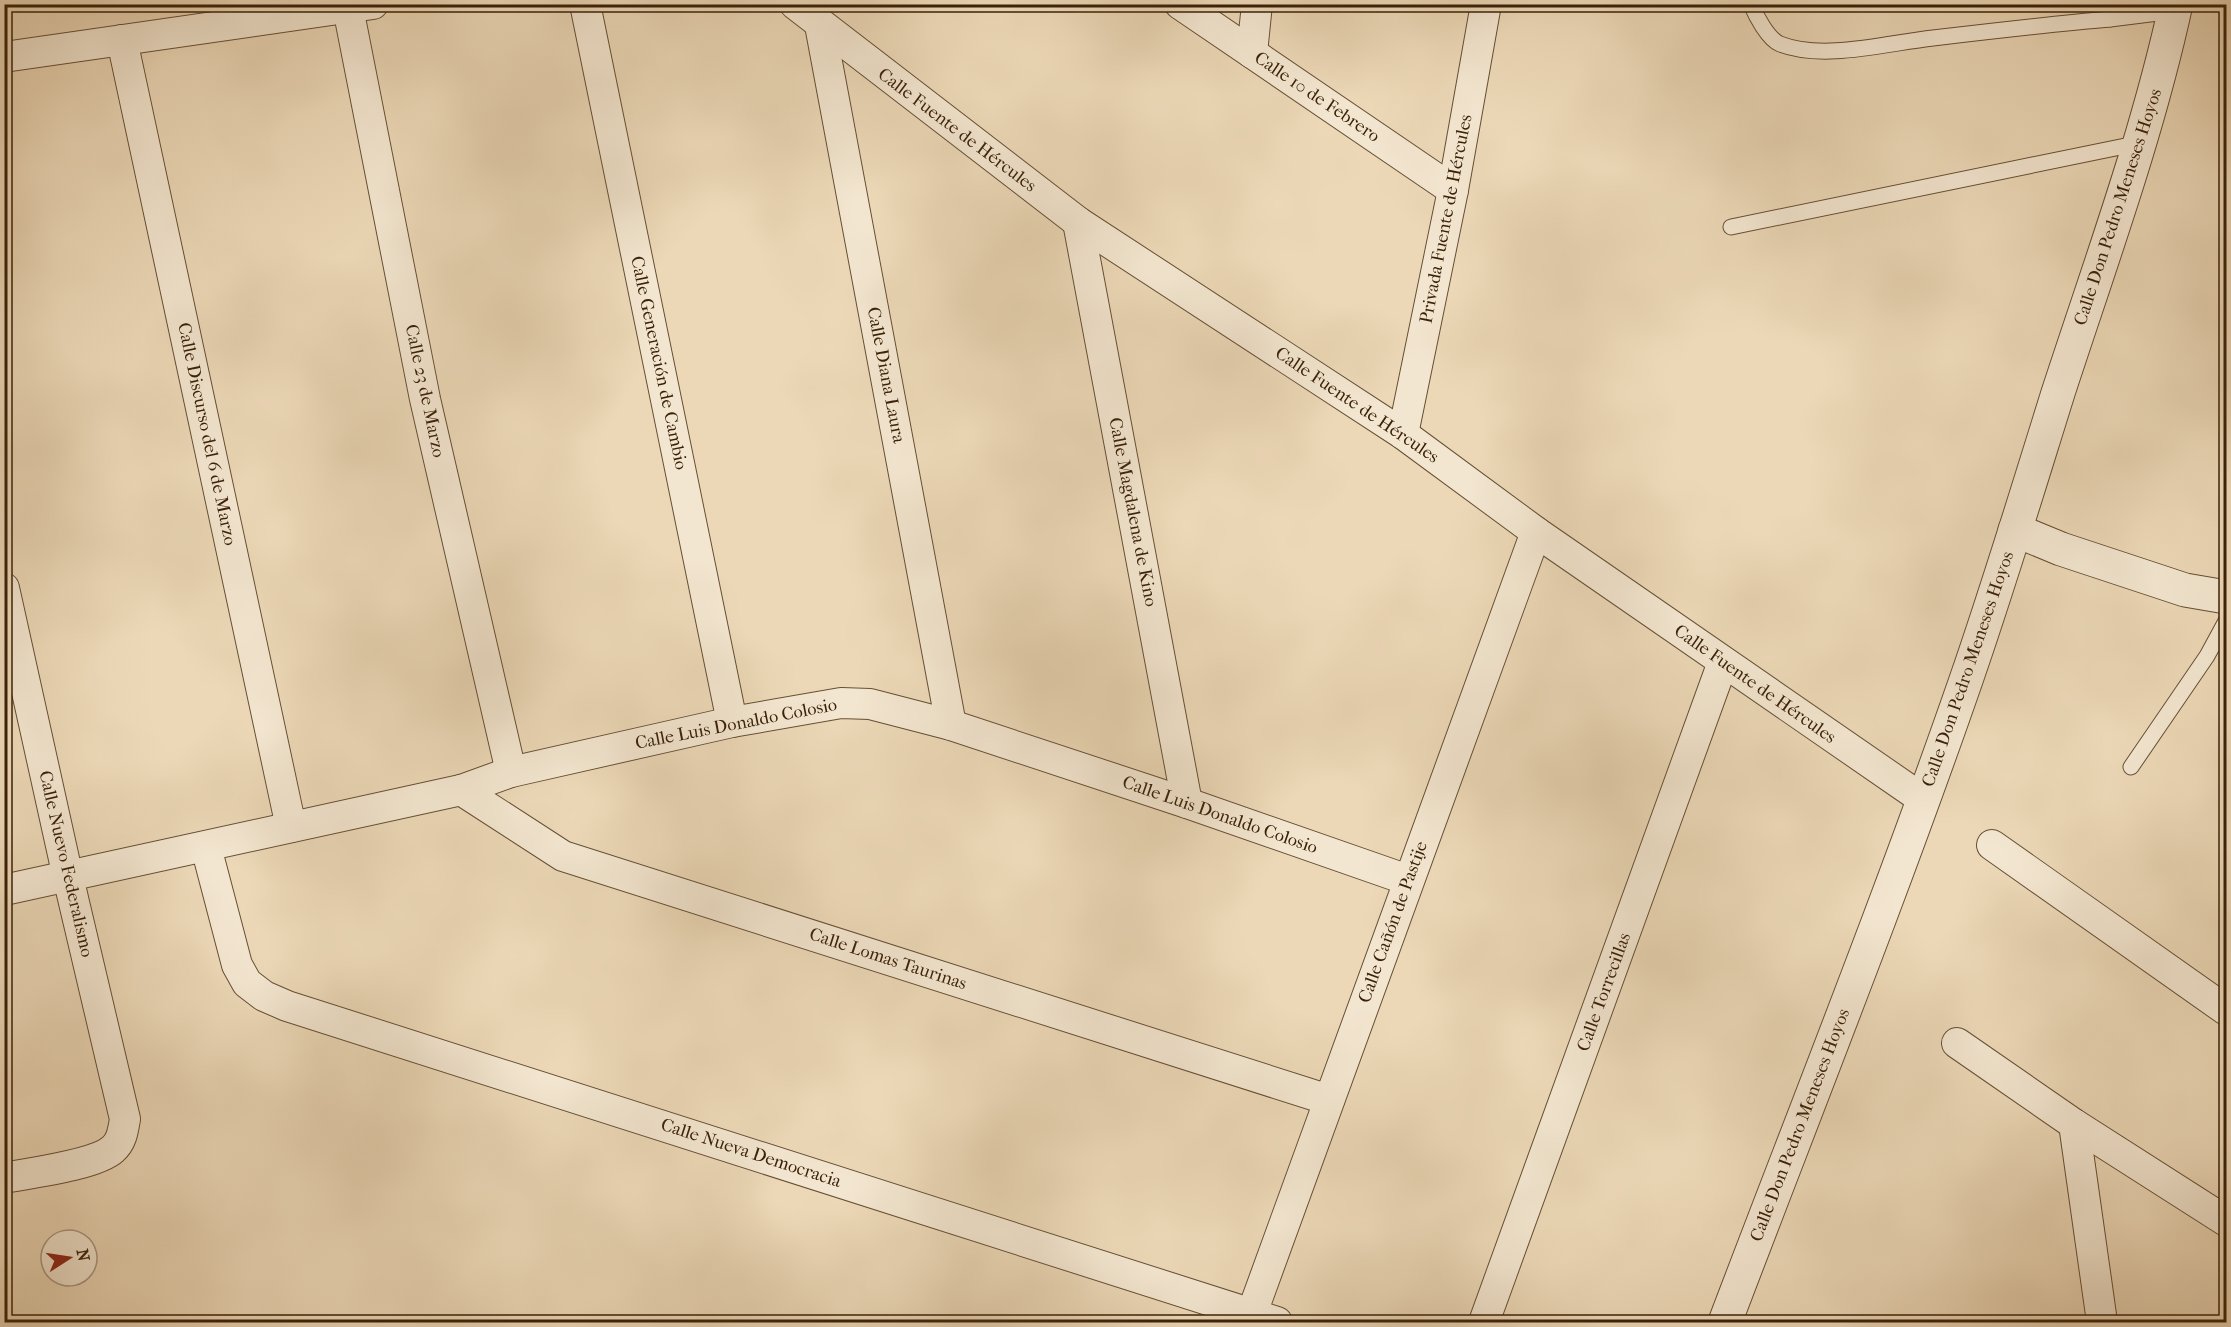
<svg xmlns="http://www.w3.org/2000/svg" width="2231" height="1327" font-family="'IM FELL French Canon',serif">
  <style>
    .lines { fill: none; stroke-linecap: round; stroke-linejoin: round }
    .service-casing { stroke: #664f34; stroke-width: 17 }
    .minor-casing { stroke: #664f34; stroke-width: 32 }
    .tertiary-casing { stroke: #664f34; stroke-width: 35 }
    .service { stroke: #f3e6d0; stroke-width: 15 }
    .minor { stroke: #f3e6d0; stroke-width: 30 }
    .tertiary { stroke: #f3e6d0; stroke-width: 33 }
    .labels { text-anchor: middle; dominant-baseline: central; stroke-width: 6; stroke-linejoin: round; paint-order: stroke }
    .street-label { font-size: 18px; fill: #3a2109; stroke: #f3e6d0 }
  </style>
  <rect width="100%" height="100%" fill="#ecd8b7"/>
  <filter id="stains"><feTurbulence type="fractalNoise" baseFrequency=".00333" numOctaves="4"/><feColorMatrix values="0 0 0 0 .2 0 0 0 0 .09 0 0 0 0 .02 0 0 0 .5 -.17"/></filter>
  <radialGradient id="worn" r=".72"><stop offset=".6" stop-color="#630" stop-opacity="0"/><stop offset="1" stop-color="#630" stop-opacity=".3"/></radialGradient>
  <g class="lines">
    <defs>
      <g id="service">
        <path d="M1751,4C1756,16 1768,39 1780,44C1823,61 1887,43 1933,38C1992,31 2051,24 2110,19L2111,4"/>
        <path d="M2110,19L2174,11"/>
        <path d="M1731,227L2140,143"/>
        <path d="M2131,767L2207,656L2226,621"/>
      </g>
      <g id="minor">
        <path d="M585,4L732,722"/>
        <path d="M795,4L1078,222L1403,434L1536,532L1924,800"/>
        <path d="M1180,4L1453,190"/>
        <path d="M348,8L425,399L511,772"/>
        <path d="M820,25L951,725"/>
        <path d="M122,40L291,827"/>
        <path d="M1252,53L1257,4"/>
        <path d="M4,57L373,4"/>
        <path d="M1078,222L1187,803"/>
        <path d="M1403,434L1453,190L1486,4"/>
        <path d="M4,588L68,877L125,1119C123,1130 122,1141 113,1149C96,1165 30,1173 4,1178"/>
        <path d="M461,790L563,856L1329,1100"/>
        <path d="M1992,845L2226,1010"/>
        <path d="M206,847L237,965L247,983L264,996L287,1006L1277,1322"/>
        <path d="M4,890L461,790L511,772L732,722L841,703L870,704L951,725L1187,803L1408,880"/>
        <path d="M1957,1043L2074,1124L2226,1221"/>
        <path d="M2074,1124L2102,1322"/>
        <path d="M1252,1313L1536,532"/>
        <path d="M1484,1322L1723,662"/>
      </g>
      <g id="tertiary">
        <path d="M2015,530L2061,549L2185,590L2226,597"/>
        <path d="M1725,1322C1806,1109 1891,896 1966,680C1999,585 2028,489 2058,393C2100,264 2147,137 2176,4"/>
      </g>
    </defs>
    <use href="#service" class="service-casing"/>
    <use href="#minor" class="minor-casing"/>
    <use href="#tertiary" class="tertiary-casing"/>
    <use href="#service" class="service"/>
    <use href="#minor" class="minor"/>
    <use href="#tertiary" class="tertiary"/>
  </g>
  <g class="labels">
    <g class="street-label">
      <text transform="translate(1317 97) rotate(34)">Calle 10 de Febrero</text>
      <text transform="translate(957 130) rotate(37)">Calle Fuente de Hércules</text>
      <text transform="translate(2118 207) rotate(-72)">Calle Don Pedro Meneses Hoyos</text>
      <text transform="translate(1446 219) rotate(-79)">Privada Fuente de Hércules</text>
      <text transform="translate(659 363) rotate(78)">Calle Generación de Cambio</text>
      <text transform="translate(886 375) rotate(79)">Calle Diana Laura</text>
      <text transform="translate(425 391) rotate(78)">Calle 23 de Marzo</text>
      <text transform="translate(1357 405) rotate(34)">Calle Fuente de Hércules</text>
      <text transform="translate(207 434) rotate(78)">Calle Discurso del 6 de Marzo</text>
      <text transform="translate(1133 512) rotate(79)">Calle Magdalena de Kino</text>
      <text transform="translate(1968 669) rotate(-71)">Calle Don Pedro Meneses Hoyos</text>
      <text transform="translate(1755 684) rotate(35)">Calle Fuente de Hércules</text>
      <text transform="translate(736 724) rotate(-11)">Calle Luis Donaldo Colosio</text>
      <text transform="translate(1220 815) rotate(19)">Calle Luis Donaldo Colosio</text>
      <text transform="translate(66 864) rotate(77)">Calle Nuevo Federalismo</text>
      <text transform="translate(1393 922) rotate(-70)">Calle Cañón de Pastije</text>
      <text transform="translate(888 959) rotate(18)">Calle Lomas Taurinas</text>
      <text transform="translate(1604 992) rotate(-70)">Calle Torrecillas</text>
      <text transform="translate(1800 1125) rotate(-69)">Calle Don Pedro Meneses Hoyos</text>
      <text transform="translate(751 1153) rotate(18)">Calle Nueva Democracia</text>
    </g>
  </g>
  <rect width="2231" height="1327" fill="none" stroke="#ecd8b7" stroke-width="24"/>
  <rect x="6" y="6" width="2219" height="1315" fill="none" stroke="#3a2109" stroke-width="3"/>
  <rect x="12" y="12" width="2207" height="1303" fill="none" stroke="#3a2109" stroke-width="1.5"/>
  <g transform="translate(69 1258) rotate(78)"><circle r="28" fill="#f3e6d0" stroke="#a99780" stroke-width="1.5"/>
  <path d="M0-4.5L10 22L0 15L-10 22Z" fill="#8f2418"/>
  <text y="-9" font-size="16" font-weight="bold" text-anchor="middle" fill="#3a2109">N</text>
  </g>
  <rect width="100%" height="100%" filter="url(#stains)"/>
  <rect width="100%" height="100%" fill="url(#worn)"/>
</svg>
